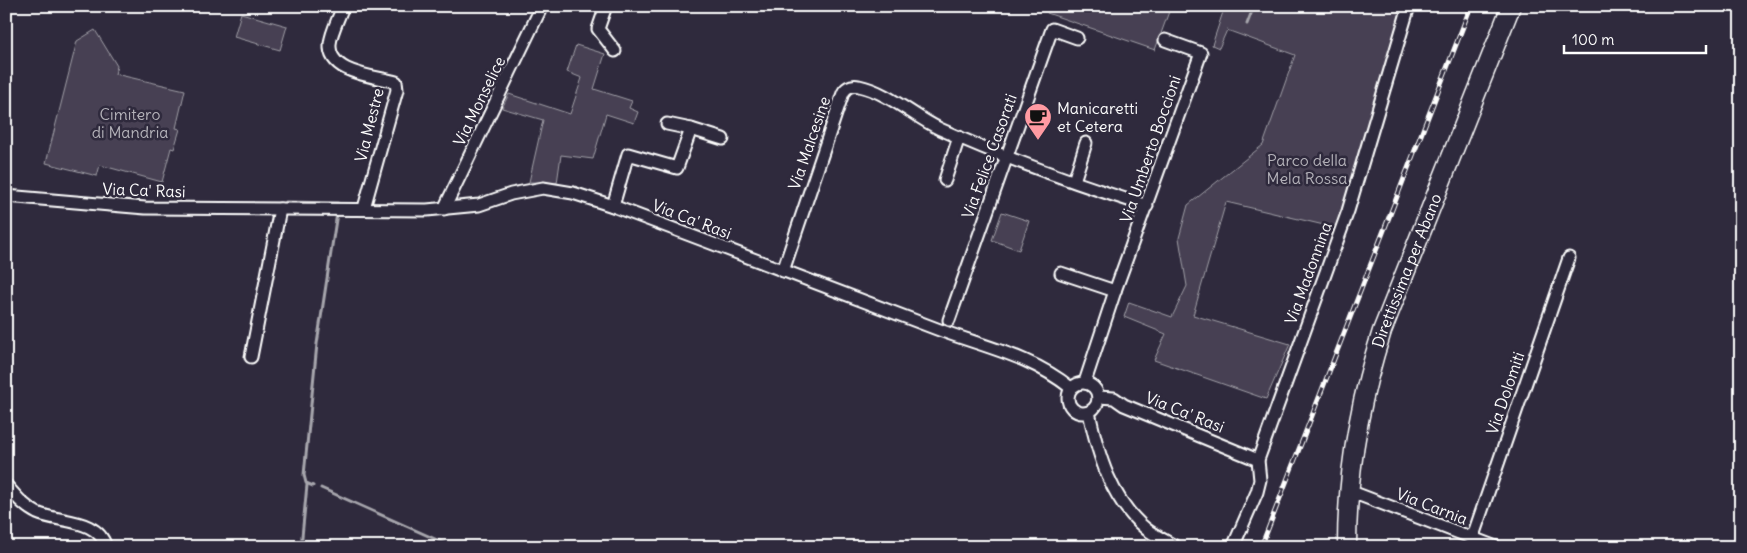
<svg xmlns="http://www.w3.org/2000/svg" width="1747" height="553" font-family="Delius,sans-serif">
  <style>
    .green { fill: #464152; stroke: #a2a0a8 }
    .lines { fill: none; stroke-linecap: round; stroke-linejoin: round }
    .stream { stroke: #a7a6ad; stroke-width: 3 }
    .minor-casing { stroke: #fff; stroke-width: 15 }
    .trunk-casing { stroke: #fff; stroke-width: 21 }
    .minor { stroke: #2f2a3d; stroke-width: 11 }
    .trunk { stroke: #2f2a3d; stroke-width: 18 }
    .rail-casing { stroke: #fff; stroke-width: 5 }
    .rail { stroke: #2f2a3d; stroke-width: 3; stroke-dasharray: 9; stroke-linecap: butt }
    .labels { text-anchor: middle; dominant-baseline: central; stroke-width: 5; stroke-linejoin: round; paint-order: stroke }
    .street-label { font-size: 16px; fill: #fff; stroke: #2f2a3d }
    .poi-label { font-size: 16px; fill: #fff; stroke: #2f2a3d; text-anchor: start }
    .park-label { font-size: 16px; fill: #b5b3ba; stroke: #2f2a3d }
  </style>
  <rect width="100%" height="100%" fill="#2f2a3d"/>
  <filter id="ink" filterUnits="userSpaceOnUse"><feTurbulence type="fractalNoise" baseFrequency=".02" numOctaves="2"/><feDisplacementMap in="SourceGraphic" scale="10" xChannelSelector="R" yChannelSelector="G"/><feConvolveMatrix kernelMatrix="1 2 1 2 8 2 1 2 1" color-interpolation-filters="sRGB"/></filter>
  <g filter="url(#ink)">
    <g class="green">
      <path d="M1049,6H1171L1155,50L1047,13Z"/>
      <path d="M1225,6H1411L1341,229L1226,202L1193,315L1290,344L1266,399L1154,360L1166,334L1124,317L1129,302L1172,317L1187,286L1179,238L1188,205L1263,145L1295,55L1227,30L1219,48L1212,45Z"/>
      <path d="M241,13L287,26L280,50L234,37Z"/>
      <path d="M95,30L117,66L115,74L185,90L176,128L180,129L174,149L171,148L162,182L100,165L97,176L46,163L77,41Z"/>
      <path d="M576,45L605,54L594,89L632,101L629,108L638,112L634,123L606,114L593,159L561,155L557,183L529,182L543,120L502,108L509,94L570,114L582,78L567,72Z"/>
      <path d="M1002,212L1029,221L1019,250L992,240Z"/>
    </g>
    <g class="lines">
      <g class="stream">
        <path d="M1247,24L1254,6"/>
        <path d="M286,202L338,203V207"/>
        <path d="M313,486L306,483L304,475L317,344L337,213"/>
        <path d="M321,488L453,547"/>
        <path d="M301,547L307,485"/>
        <path d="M589,547L598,543L605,547"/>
      </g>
      <defs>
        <g id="minor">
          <path d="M343,6C339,18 331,32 330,44C328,74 375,76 396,82L397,90L364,208"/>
          <path d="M606,6L598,29L615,51"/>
          <path d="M667,124L691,129"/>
          <path d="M945,180L959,137"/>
          <path d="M1074,181L1086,143"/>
          <path d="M6,196L145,208L427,210L479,205L511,194L543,188L573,193L613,206C721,247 829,287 937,329C984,347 1030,355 1071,388"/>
          <path d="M613,206L628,154L677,168L691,129L723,139"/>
          <path d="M444,209L542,6"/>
          <path d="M783,271L842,96C844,88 851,84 859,86C888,92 913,116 940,129C1007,159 1077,184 1147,206"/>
          <path d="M1061,273L1115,291"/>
          <path d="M949,320L1052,29L1077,38"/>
          <path d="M251,357L280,209"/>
          <path d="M1085,382L1115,291L1201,53L1165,40"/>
          <circle cx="1083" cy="398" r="15"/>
          <path d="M1098,397L1114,398L1124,405L1258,460"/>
          <path d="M1089,412C1098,455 1111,500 1146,529C1155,536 1167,541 1176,547"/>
          <path d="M6,485C15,495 24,507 37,513C60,523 98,518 106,547"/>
          <path d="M1357,494L1496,547"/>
          <path d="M1472,539L1569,258"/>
          <path d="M1233,547L1257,492L1260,480L1258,460L1348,211L1409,6"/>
        </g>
        <g id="trunk">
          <path id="s1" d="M1347,547C1347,472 1359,402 1382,331L1511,6"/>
        </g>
      </defs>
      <use href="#minor" class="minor-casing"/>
      <use href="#trunk" class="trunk-casing"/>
      <use href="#minor" class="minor"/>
      <use href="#trunk" class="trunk"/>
      <defs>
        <path id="rail" d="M1261,547L1471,6"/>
      </defs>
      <use href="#rail" class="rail-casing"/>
      <use href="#rail" class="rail"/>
    </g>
  </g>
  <defs>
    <symbol id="cafe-pin" viewBox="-11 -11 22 30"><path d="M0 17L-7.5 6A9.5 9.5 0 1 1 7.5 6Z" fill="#ff9aa2" stroke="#2f2a3d"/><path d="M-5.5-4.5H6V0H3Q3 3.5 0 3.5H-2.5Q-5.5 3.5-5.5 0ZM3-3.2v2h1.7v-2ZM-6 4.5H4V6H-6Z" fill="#111"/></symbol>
  </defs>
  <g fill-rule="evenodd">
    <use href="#cafe-pin" x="1022" y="101" width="32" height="43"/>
  </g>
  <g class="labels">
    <g class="street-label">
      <text transform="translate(479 101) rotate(-64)">Via Monselice</text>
      <text transform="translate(369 125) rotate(-76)">Via Mestre</text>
      <text transform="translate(809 143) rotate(-71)">Via Malcesine</text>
      <text transform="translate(1150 149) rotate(-71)">Via Umberto Boccioni</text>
      <text transform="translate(989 156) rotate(-70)">Via Felice Casorati</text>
      <text transform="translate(144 190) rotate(2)">Via Ca' Rasi</text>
      <text transform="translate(692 219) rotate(21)">Via Ca' Rasi</text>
      <text stroke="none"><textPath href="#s1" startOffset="285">Direttissima per Abano</textPath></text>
      <text transform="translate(1308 273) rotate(-70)">Via Madonnina</text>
      <text transform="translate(1505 393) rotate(-71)">Via Dolomiti</text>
      <text transform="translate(1185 412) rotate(22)">Via Ca' Rasi</text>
      <text transform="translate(1432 506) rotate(21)">Via Carnia</text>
    </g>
    <g class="poi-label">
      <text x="1057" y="108">Manicaretti<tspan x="1057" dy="18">et Cetera</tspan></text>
    </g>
    <g class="park-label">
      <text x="130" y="114">Cimitero<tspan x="130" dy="18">di Mandria</tspan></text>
      <text x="1307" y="160">Parco della<tspan x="1307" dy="18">Mela Rossa</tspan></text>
    </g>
  </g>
  <rect width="1747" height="553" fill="none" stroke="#2f2a3d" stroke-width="25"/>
  <rect x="12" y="12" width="1722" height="528" fill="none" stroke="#fff" stroke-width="2" filter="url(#ink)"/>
  <path d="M1564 45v8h142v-8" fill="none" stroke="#ffffff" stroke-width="2.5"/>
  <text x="1572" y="45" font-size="15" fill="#ffffff" stroke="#2f2a3d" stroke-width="4" paint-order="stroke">100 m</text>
</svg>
